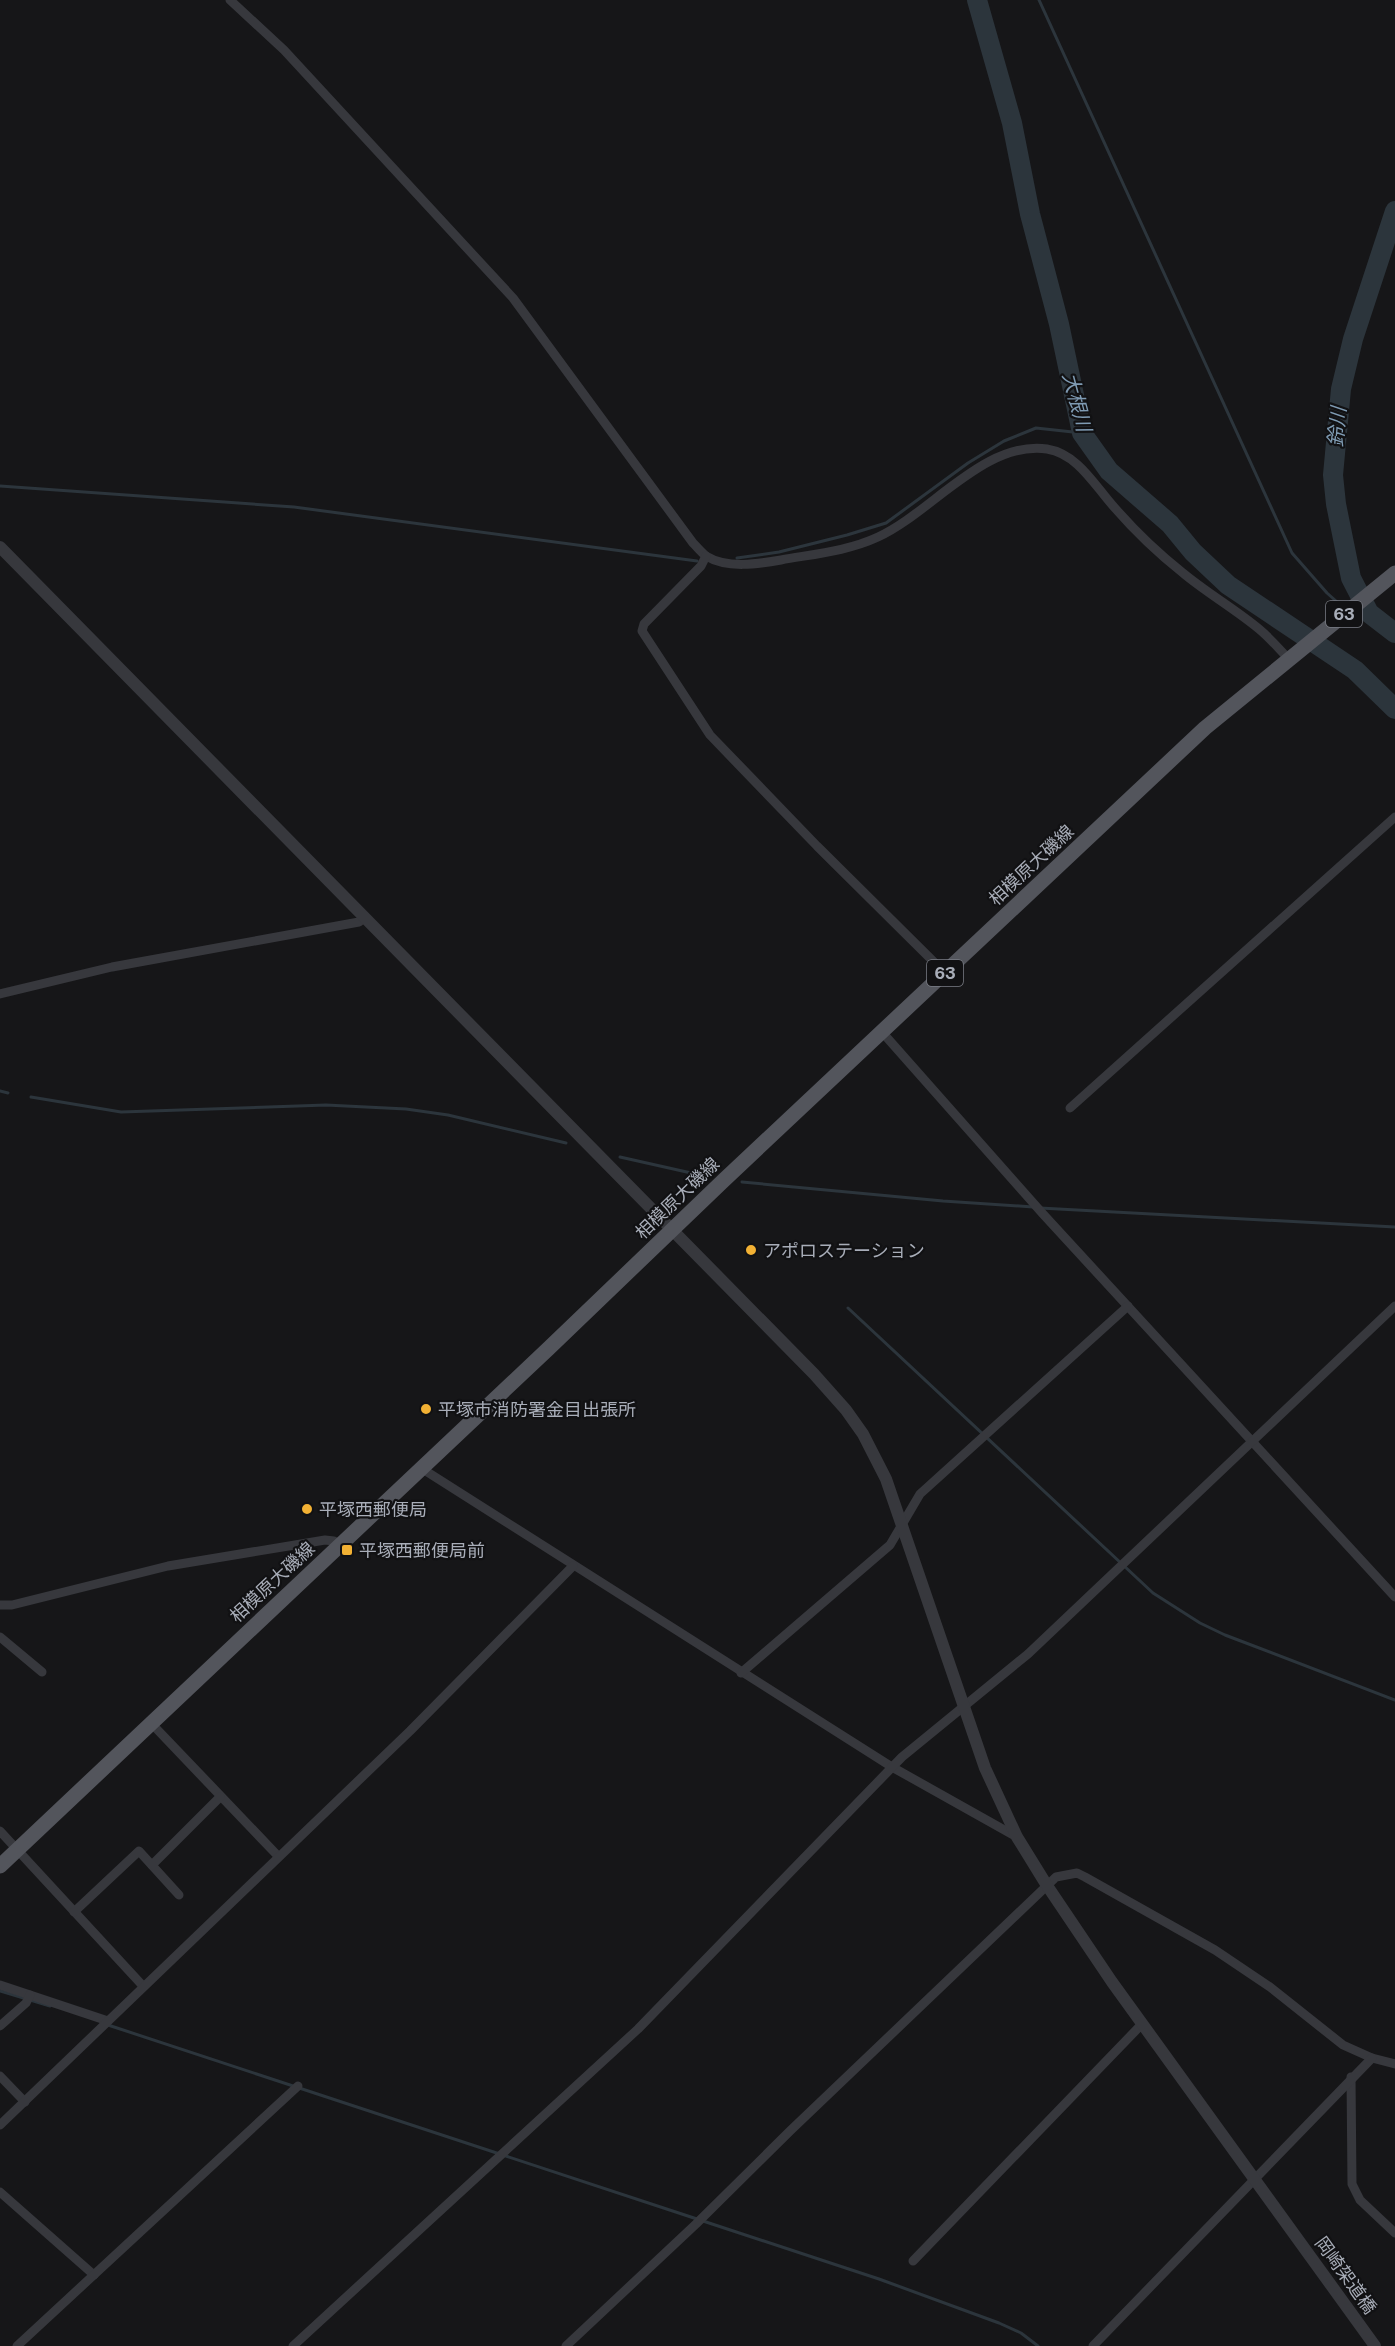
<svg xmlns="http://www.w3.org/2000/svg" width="1395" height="2346" font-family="'Public Sans','Noto Sans JP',sans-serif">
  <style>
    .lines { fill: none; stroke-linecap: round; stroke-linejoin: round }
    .stream { stroke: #2c353c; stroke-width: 3 }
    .river { stroke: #2c353c; stroke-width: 20 }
    .minor { stroke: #37383d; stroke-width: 9 }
    .tertiary { stroke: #37383d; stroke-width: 12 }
    .primary { stroke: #53555c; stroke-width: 15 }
    .poi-dot { fill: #f2b134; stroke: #111113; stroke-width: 2 }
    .labels { text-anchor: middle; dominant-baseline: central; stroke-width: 4.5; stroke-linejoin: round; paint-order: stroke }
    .shield { fill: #111113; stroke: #7b7e86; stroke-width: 1.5 }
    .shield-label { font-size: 16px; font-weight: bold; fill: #a8adb8 }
    .street-label { font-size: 18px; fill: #a8adb8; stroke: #111113 }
    .poi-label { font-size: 18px; fill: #a8adb8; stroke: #111113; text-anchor: start }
    .water-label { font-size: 20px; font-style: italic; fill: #7f9bb3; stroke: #111113 }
  </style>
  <rect width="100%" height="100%" fill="#161618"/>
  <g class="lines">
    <g class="stream">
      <path d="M1039,0L1292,553L1327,593L1345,609"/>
      <path d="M0,486L294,507L697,561"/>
      <path d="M737,558L779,552L847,535L886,523L968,463L1004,441L1036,428L1082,433"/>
      <path d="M1352,615L1358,618L1369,613"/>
      <path d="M0,1091L8,1093"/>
      <path d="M31,1097L121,1112L326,1105L406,1109L448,1115L566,1143"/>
      <path d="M620,1157L709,1177"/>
      <path d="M742,1182L943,1201L1033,1207"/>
      <path d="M1040,1208L1395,1227"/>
      <path d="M848,1308L1153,1593L1200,1623L1225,1635L1395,1700"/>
      <path d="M0,1991L50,2006"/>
      <path d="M108,2025L697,2219"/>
      <path d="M703,2221L879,2279L999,2323L1021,2333L1038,2346"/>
    </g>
    <g class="river">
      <path d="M977,0L1012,123L1030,214L1059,324L1082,433L1109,471L1170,524L1193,552L1228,585L1355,670L1395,709"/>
      <path d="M1395,211L1353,339L1341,389L1333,475L1336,504L1351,578L1369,613L1395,633"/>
    </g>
    <g class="minor">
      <path d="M230,0L284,50L513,298L693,543C697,547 701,552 706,556C727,569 758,564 781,560C814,554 848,551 878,537C931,513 985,440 1047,449C1078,454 1095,486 1114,507C1134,530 1159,554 1183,573C1207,593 1235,609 1259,629C1270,638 1279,649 1288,658"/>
      <path d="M706,556L701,566L644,624L642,631L710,735L817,846L945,973"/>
      <path d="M0,994L112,967L359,922L365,917"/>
      <path d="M882,1032L1043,1214L1395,1597"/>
      <path d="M1070,1108L1395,817"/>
      <path d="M421,1468L892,1767L1017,1837"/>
      <path d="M0,1605H12L168,1566L325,1540L334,1541L340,1544"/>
      <path d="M0,1637L42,1672"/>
      <path d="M741,1673L890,1545L920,1494L1128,1306"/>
      <path d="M151,1723L278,1856"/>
      <path d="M0,1831L143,1986"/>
      <path d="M152,1865L220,1797"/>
      <path d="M74,1912L139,1851L179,1895"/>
      <path d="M0,1985L108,2021"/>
      <path d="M0,2026L26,2003L30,1995"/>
      <path d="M0,2076L25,2102"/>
      <path d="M1351,2077L1352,2184L1360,2200L1395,2233"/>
      <path d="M0,2125L410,1731L573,1566"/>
      <path d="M0,2192L94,2275"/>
      <path d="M913,2261L1142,2024"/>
      <path d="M17,2346L298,2086"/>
      <path d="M293,2346L638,2029L902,1757L1028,1654L1395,1306"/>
      <path d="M566,2346L696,2224L791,2130L1056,1877L1077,1873L1085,1877L1215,1950L1270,1987L1343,2045L1372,2058L1395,2064"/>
      <path d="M1093,2346L1372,2058"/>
    </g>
    <path class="tertiary" d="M0,547L814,1374L846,1410L863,1434L886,1479L985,1768L1017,1837L1046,1884L1112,1982L1375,2346"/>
    <path class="primary" d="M0,1866L548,1349L724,1180L1205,728L1395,573"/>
  </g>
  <g class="poi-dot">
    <circle cx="751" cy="1250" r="6"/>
    <circle cx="426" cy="1409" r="6"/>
    <circle cx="307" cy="1509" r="6"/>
    <rect x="341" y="1544" width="12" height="12" rx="3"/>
  </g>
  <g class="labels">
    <g class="shield">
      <rect x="1326" y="601" width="36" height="26" rx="4.5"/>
      <rect x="927" y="960" width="36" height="26" rx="4.5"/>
    </g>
    <g class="shield-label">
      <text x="1344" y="614">63</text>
      <text x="945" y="973">63</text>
    </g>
    <g class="street-label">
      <text transform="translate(1031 865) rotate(-43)">相模原大磯線</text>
      <text transform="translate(677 1198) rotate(-44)">相模原大磯線</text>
      <text transform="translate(272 1582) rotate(-43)">相模原大磯線</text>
      <text transform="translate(1346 2275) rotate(54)">岡崎架道橋</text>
    </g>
    <g class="poi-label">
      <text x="763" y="1250">アポロステーション</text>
      <text x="438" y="1409">平塚市消防署金目出張所</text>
      <text x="319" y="1509">平塚西郵便局</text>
      <text x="359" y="1550">平塚西郵便局前</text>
    </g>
    <g class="water-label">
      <text transform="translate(1077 402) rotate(75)">大根川</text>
      <text transform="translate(1337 427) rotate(-85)">鈴川</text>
    </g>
  </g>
</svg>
